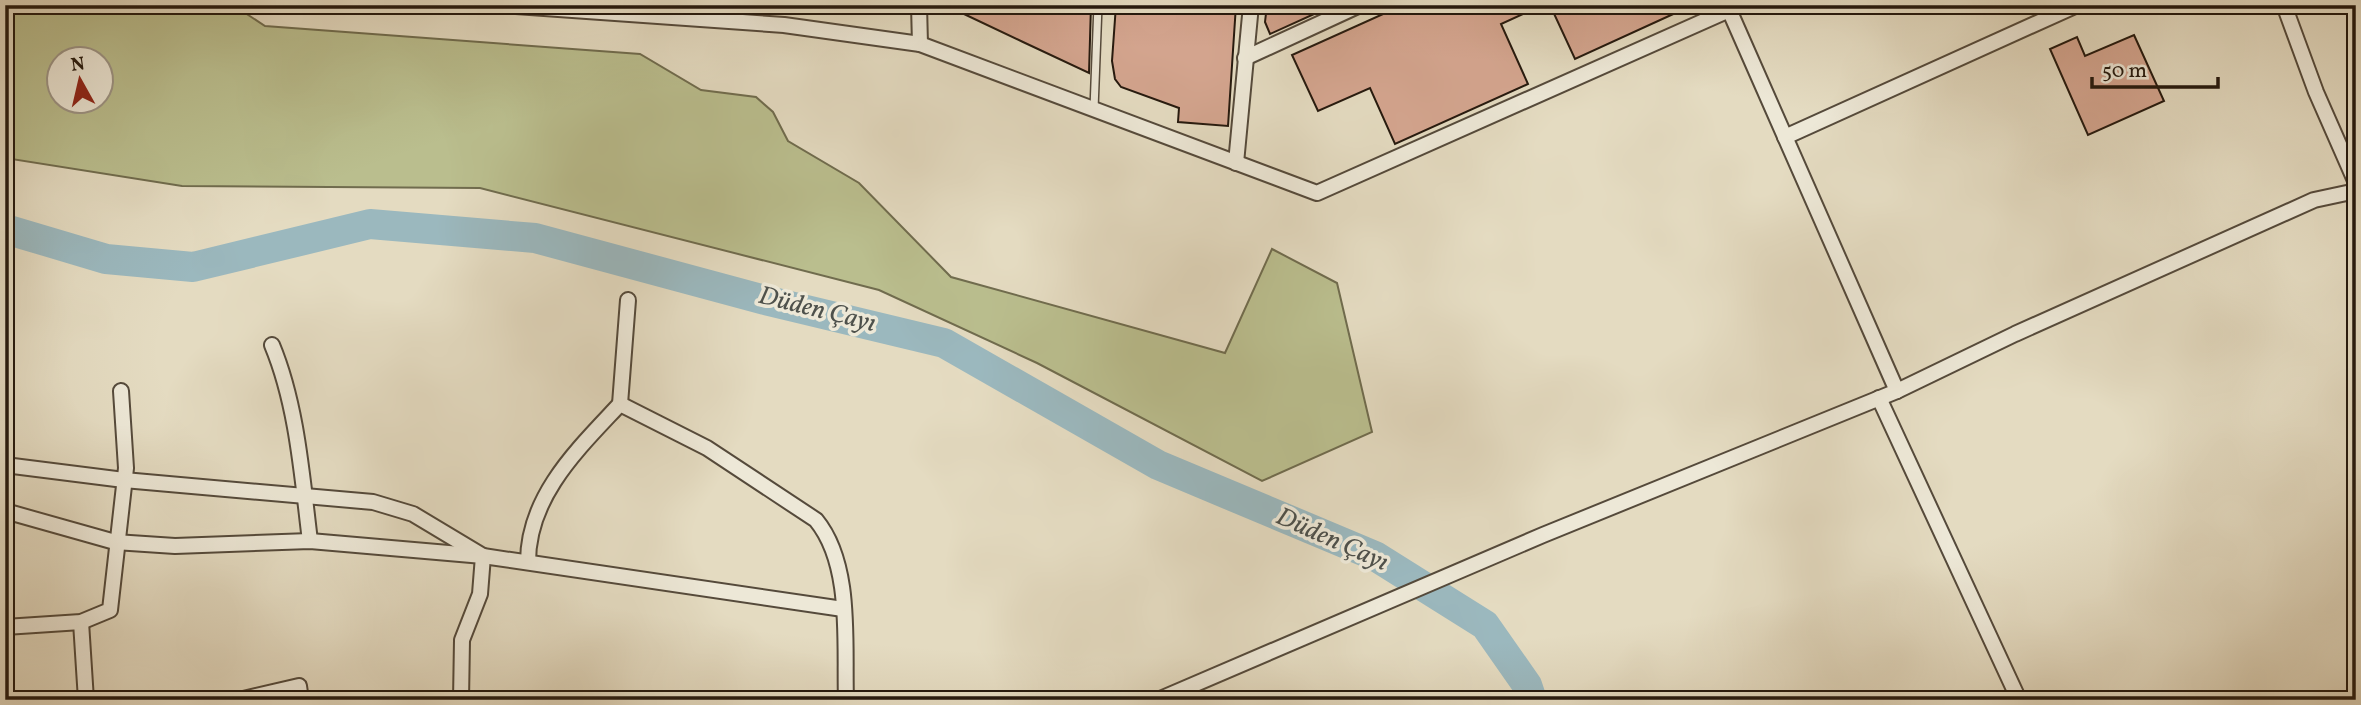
<svg xmlns="http://www.w3.org/2000/svg" width="2361" height="705" font-family="Vollkorn,serif">
  <style>
    .green { fill: #babe8e; stroke: #706c4e; stroke-width: 2; fill-rule: evenodd }
    .lines { fill: none; stroke-linecap: round; stroke-linejoin: round }
    .river { stroke: #9bb8be; stroke-width: 30 }
    .building { fill: #d4a58f; stroke: #25190e; stroke-width: 2 }
    .lane-casing { stroke: #554a3b; stroke-width: 10 }
    .street-casing { stroke: #554a3b; stroke-width: 18 }
    .lane { stroke: #ede8d7; stroke-width: 7 }
    .street { stroke: #ede8d7; stroke-width: 14 }
    .labels { text-anchor: middle; dominant-baseline: central; stroke-width: 7; stroke-linejoin: round; paint-order: stroke }
    .water-label { font-size: 26px; font-style: italic; fill: #4e514c; stroke: #ede8d7 }
  </style>
  <rect width="100%" height="100%" fill="#e4dbc1"/>
  <filter id="stains"><feTurbulence type="fractalNoise" baseFrequency=".00286" numOctaves="4"/><feColorMatrix values="0 0 0 0 .2 0 0 0 0 .09 0 0 0 0 .02 0 0 0 .5 -.17"/></filter>
  <radialGradient id="worn" r=".72"><stop offset=".6" stop-color="#630" stop-opacity="0"/><stop offset="1" stop-color="#630" stop-opacity=".3"/></radialGradient>
  <path class="green" d="M5,5H233L265,26L640,54L701,90L756,97L773,112L788,141L859,183L951,277L1225,353L1272,249L1337,283L1372,432L1262,481L1037,363L879,290L480,188L182,186L5,158ZM60,60H102V102H60Z"/>
  <g class="lines">
    <path class="river" d="M5,229L106,259L193,267L370,224L535,238L765,300L944,343L1158,465L1375,556L1485,625L1527,685L1532,700"/>
  </g>
  <g class="building">
    <path d="M945,5H1091L1089,73L1023,42Z"/>
    <path d="M1116,5H1236L1228,126L1178,122L1179,108L1121,87L1115,79L1112,61Z"/>
    <path d="M1267,5H1334L1270,34L1265,22Z"/>
    <path d="M1403,5H1543L1501,24L1528,84L1395,144L1370,88L1318,111L1292,55Z"/>
    <path d="M1550,5H1693L1575,59Z"/>
    <path d="M2134,35L2164,101L2088,135L2050,49L2077,37L2085,56Z"/>
  </g>
  <g class="lines">
    <defs>
      <path id="lane" d="M1094,109L1098,5"/>
      <g id="street">
        <path d="M501,5L784,25L920,44L1317,193L1729,10"/>
        <path d="M919,5L920,44"/>
        <path d="M1727,5L1897,391L2015,334L2314,200L2356,191"/>
        <path d="M2284,5L2316,92L2356,183"/>
        <path d="M1245,58L1360,5"/>
        <path d="M1785,137L2077,5"/>
        <path d="M1236,163L1251,5"/>
        <path d="M272,345C297,405 302,476 310,541"/>
        <path d="M1879,398L2019,700"/>
        <path d="M620,404L628,300"/>
        <path d="M5,465L124,480L373,502L413,514L483,556L480,594L462,640L461,700"/>
        <path d="M5,511L115,542L175,546L310,541L483,556L843,609"/>
        <path d="M528,562C528,496 578,449 620,404L707,448L816,520C853,565 844,644 846,700"/>
        <path d="M81,622L86,700"/>
        <path d="M5,627L81,622L110,610L126,468L121,391"/>
        <path d="M239,700L299,686L301,700"/>
        <path d="M1158,700L1543,535L1897,391"/>
      </g>
    </defs>
    <use href="#lane" class="lane-casing"/>
    <use href="#street" class="street-casing"/>
    <use href="#lane" class="lane"/>
    <use href="#street" class="street"/>
  </g>
  <g class="labels">
    <g class="water-label">
      <text transform="translate(817 310) rotate(14)">Düden Çayı</text>
      <text transform="translate(1332 540) rotate(24)">Düden Çayı</text>
    </g>
  </g>
  <rect width="2361" height="705" fill="none" stroke="#e4dbc1" stroke-width="28"/>
  <rect x="7" y="7" width="2347" height="691" fill="none" stroke="#25190e" stroke-width="3.5"/>
  <rect x="14" y="14" width="2333" height="677" fill="none" stroke="#25190e" stroke-width="2"/>
  <g transform="translate(80 80) rotate(352)"><circle r="33" fill="#ede8d7" stroke="#9d9587" stroke-width="2"/>
  <path d="M0-5L12 26L0 18L-12 26Z" fill="#8f2418"/>
  <text y="-10" font-size="19" font-weight="bold" text-anchor="middle" fill="#25190e">N</text>
  </g>
  <path d="M2092 77v10h126v-10" fill="none" stroke="#25190e" stroke-width="3.5"/>
  <text x="2102" y="77" font-size="21" fill="#25190e" stroke="#ede8d7" stroke-width="5" paint-order="stroke">50 m</text>
  <rect width="100%" height="100%" filter="url(#stains)"/>
  <rect width="100%" height="100%" fill="url(#worn)"/>
</svg>
